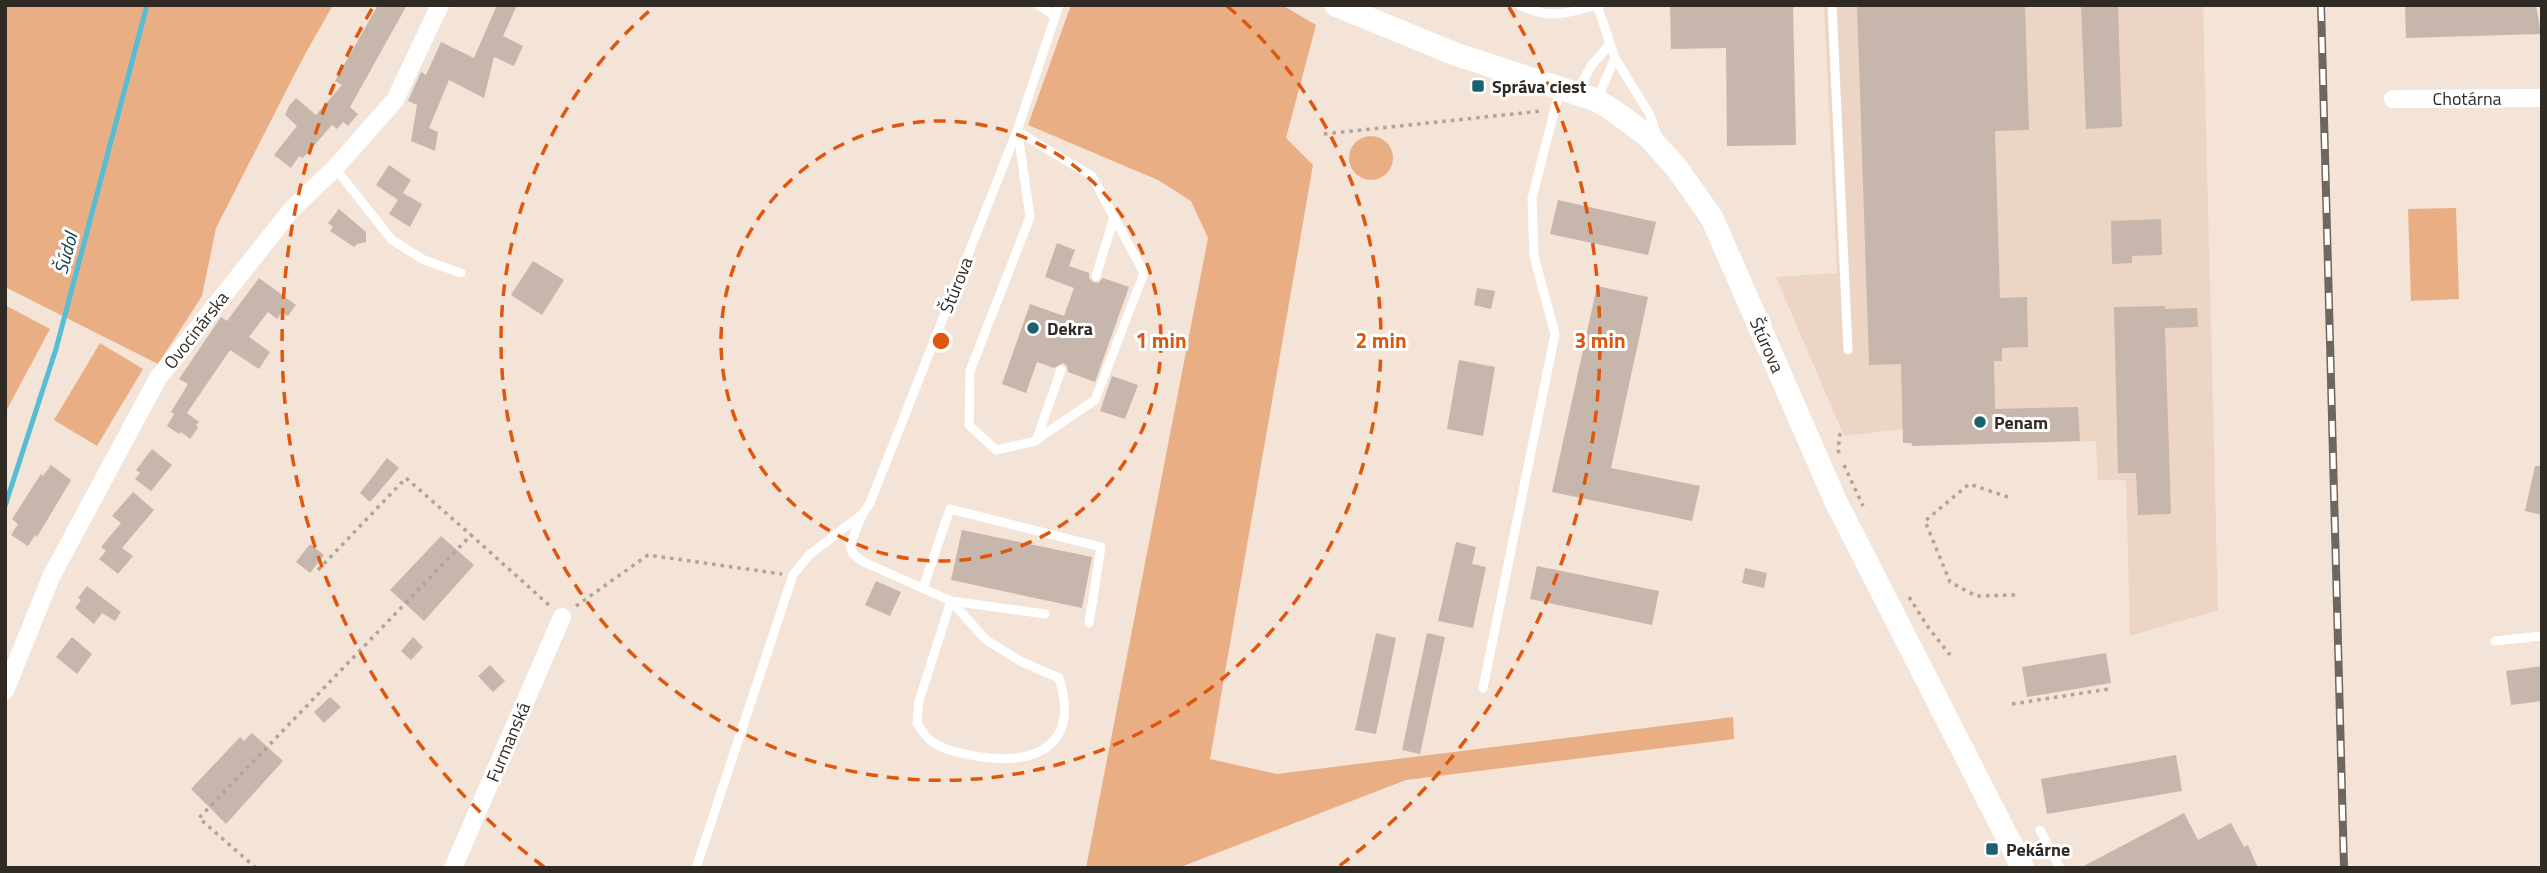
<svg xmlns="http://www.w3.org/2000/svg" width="2547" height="873" font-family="'Titillium Web',sans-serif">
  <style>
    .built { fill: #ecd5c5 }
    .green { fill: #eaae85 }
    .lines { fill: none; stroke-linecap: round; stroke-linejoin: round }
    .stream { stroke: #57bdd4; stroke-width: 5 }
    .building { fill: #c7b6ab }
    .path { stroke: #b0a39a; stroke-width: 3.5; stroke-dasharray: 3.5 5; stroke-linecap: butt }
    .service { stroke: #fff; stroke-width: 9 }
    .minor { stroke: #fff; stroke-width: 18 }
    .tertiary { stroke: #fff; stroke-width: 23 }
    .rail-casing { stroke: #6f665e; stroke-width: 8 }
    .rail { stroke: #fff; stroke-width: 5; stroke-dasharray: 16; stroke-linecap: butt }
    .ring { fill: none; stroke: #df570d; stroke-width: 3.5; stroke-dasharray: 12 9 }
    .poi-dot { fill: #1a6271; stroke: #fff; stroke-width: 2.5 }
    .labels { text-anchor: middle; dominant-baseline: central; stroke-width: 6; stroke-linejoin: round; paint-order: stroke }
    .poi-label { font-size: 18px; font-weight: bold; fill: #302a25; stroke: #fff; text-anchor: start }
    .street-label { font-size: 18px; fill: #302a25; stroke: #fff }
    .water-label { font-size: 19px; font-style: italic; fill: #0d3d47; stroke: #fff }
    .centre { fill: #df570d; stroke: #fff; stroke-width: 3.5 }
    .ring-label { font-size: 21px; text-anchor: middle; font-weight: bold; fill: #df570d; stroke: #fff; stroke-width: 6; stroke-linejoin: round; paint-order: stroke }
  </style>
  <rect width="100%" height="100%" fill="#f4e3d7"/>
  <path class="built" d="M1824,5H2203L2218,610L2130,636L2126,480H2098L2096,441L1912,446L1902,429L1844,436L1776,277L1837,273Z"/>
  <g class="green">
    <path d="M5,5H333L304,56L216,228L202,296L158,364L5,287Z"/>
    <path d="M1071,5H1282L1316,25L1286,138L1313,165L1210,759L1277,774L1733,717L1734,739L1406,780L1178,868H1086L1208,238L1191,201L1158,180L1028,125Z"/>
    <circle cx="1371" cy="158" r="22"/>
    <path d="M2456,208L2459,299L2411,301L2408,209Z"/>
    <path d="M5,305L50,329L5,413Z"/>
    <path d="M100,343L143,369L97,446L54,420Z"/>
  </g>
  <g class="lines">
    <path class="stream" d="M5,506L56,349L147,5"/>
  </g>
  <g class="building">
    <path d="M378,5H407L350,107L358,114L348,126L343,122L337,129L332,125L303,158L299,156L291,168L274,155L297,126L285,115L289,106L296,98L316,115L342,85L335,81Z"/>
    <path d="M497,5H517L503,36L523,46L514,66L494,57L484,98L449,80L429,128L438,132L435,151L411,141L417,105L408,101L421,72L426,75L441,42L474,58Z"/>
    <path d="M1670,5H1793L1796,145L1727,146L1726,48L1671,49Z"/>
    <path d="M1857,5H2025L2029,130L1995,131L2000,298L2027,297L2028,347L2002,348V361H1994L1995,409L2078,407L2080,441L1912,446V443H1903L1901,364L1869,365Z"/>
    <path d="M2081,5H2118L2122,127L2086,129Z"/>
    <path d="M2405,5H2536L2541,34L2406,38Z"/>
    <path d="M389,165L411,180L403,193L422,204L410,227L389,214L398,200L376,185Z"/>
    <path d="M1558,200L1656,222L1648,255L1550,234Z"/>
    <path d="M339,209L366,232V242L357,244L354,247L330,231L333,227L328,223Z"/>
    <path d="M2161,219L2162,255L2132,256V263L2112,264L2111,221Z"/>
    <path d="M1057,243L1075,250L1069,266L1089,273V278L1093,282L1098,283L1103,278L1129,287L1095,382L1068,372L1067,366L1063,363L1054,368L1037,362L1026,393L1002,384L1030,304L1064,316L1074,288L1045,277Z"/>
    <path d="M533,261L564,280L542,315L511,295Z"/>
    <path d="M259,278L296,305L288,316L282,312L277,319L268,312L249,337L270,352L259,369L230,350L187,413L199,422L196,425L198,428L190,439L181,432L179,434L167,426L174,414L171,412L188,384L179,379L221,317L227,321Z"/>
    <path d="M1597,286L1648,297L1611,468L1700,486L1692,521L1552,492Z"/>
    <path d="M1477,288L1495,291L1491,309L1474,305Z"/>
    <path d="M2165,306V309L2197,308L2198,327L2165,328L2171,514L2138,515L2136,473H2118L2114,307Z"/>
    <path d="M1459,360L1495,367L1483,436L1447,429Z"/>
    <path d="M1112,376L1138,385L1125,419L1100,411Z"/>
    <path d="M152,449L172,465L151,491L135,479L140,473L136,470Z"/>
    <path d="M387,458L399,468L370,502L360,493Z"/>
    <path d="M51,465L71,480L37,537L35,535L28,546L11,535L18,524L12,519L41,474L43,476Z"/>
    <path d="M2535,466H2542V515L2525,511Z"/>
    <path d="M133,492L154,510L122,548L133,556L118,574L99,559L106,551L101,547L121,523L112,516Z"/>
    <path d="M962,530L1092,557L1082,608L951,580Z"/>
    <path d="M441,536L474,565L424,621L390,590Z"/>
    <path d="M1456,542L1476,547L1472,564L1486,567L1473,628L1438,621Z"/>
    <path d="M310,544L324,555L310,573L296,562Z"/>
    <path d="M1537,566L1659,591L1652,625L1530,599Z"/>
    <path d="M1745,568L1767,573L1764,588L1742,583Z"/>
    <path d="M876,581L901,592L890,616L865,605Z"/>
    <path d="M87,586L121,612L115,621L102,613L94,624L75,608L81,600L78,598Z"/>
    <path d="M1376,633L1396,638L1376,734L1355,730Z"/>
    <path d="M1427,633L1445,637L1420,754L1402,750Z"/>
    <path d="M72,637L92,654L77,674L56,657Z"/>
    <path d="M413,637L423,647L411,660L401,651Z"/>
    <path d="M2106,653L2111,683L2027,697L2022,667Z"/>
    <path d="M490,665L505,681L493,692L478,676Z"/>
    <path d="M2542,666V701L2511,705L2506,671Z"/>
    <path d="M330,697L341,707L324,723L314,712Z"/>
    <path d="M252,733L283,761L226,824L191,789L240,737L244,741Z"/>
    <path d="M2176,755L2182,791L2047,814L2041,779Z"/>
    <path d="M2184,813L2198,840L2231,823L2244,847L2248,845L2258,868H2080Z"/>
  </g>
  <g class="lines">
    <g class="path">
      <path d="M1324,134L1541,111"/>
      <path d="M1840,433L1838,450L1841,458"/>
      <path d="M1844,465L1863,506"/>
      <path d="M2008,497L1969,484L1925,521L1950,582L1976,596L2016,595"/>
      <path d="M318,570L406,478L471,535"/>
      <path d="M1909,597L1928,627L1950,655"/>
      <path d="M576,606L648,555L782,574"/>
      <path d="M2012,704L2109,689"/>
      <path d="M256,868L199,818L471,535L551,607"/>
    </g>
    <g class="service">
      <path d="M1038,5L1055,16"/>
      <path d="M1520,5C1547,20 1569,13 1597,5L1615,58L1650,115L1657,136"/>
      <path d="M1832,5L1848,350"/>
      <path d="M1577,92L1591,66L1609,45"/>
      <path d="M1597,99L1615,58"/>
      <path d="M1017,131L1092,176L1144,273L1095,400L1036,440"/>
      <path d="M1018,133L1030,217L970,371L969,425L996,450L1036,441L1061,370"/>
      <path d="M335,168L392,240L424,260L461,273"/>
      <path d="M1096,276L1114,218"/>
      <path d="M923,588L950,509L1101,547L1089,623"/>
      <path d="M951,601L986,640L1022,662L1059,678C1079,742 1041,765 981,757C965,754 943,751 930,740C925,736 921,729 917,723L919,701Z"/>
      <path d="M1045,614L951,601L864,562L853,554L850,545L862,515L870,503L1017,131L1059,5"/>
      <path d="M2495,641L2542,636"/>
      <path d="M1483,688L1555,334L1534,256L1532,198L1560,89"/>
      <path d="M2040,830L2060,868"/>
      <path d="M696,868L793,575L809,555L860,516"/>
    </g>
    <g class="minor">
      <path d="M2393,99L2542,98"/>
      <path d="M5,691L51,577L158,378L292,209L335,168L395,100L440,5"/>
      <path d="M453,868L562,617"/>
    </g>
    <path class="tertiary" d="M1336,5L1455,54L1596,100L1614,111L1649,137L1676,167L1712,218L1836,502L2023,868"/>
    <defs>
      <path id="rail" d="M2321,5L2344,868"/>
    </defs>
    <use href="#rail" class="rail-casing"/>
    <use href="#rail" class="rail"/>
  </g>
  <g class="ring">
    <circle cx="941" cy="341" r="220"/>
    <path d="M1227 6A440 440 0 1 1 655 6"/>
    <path d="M544 867A659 659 0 0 1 373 7M1509 7A659 659 0 0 1 1338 867"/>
  </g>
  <g class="poi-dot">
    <rect x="1471" y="79" width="14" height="14" rx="3.5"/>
    <circle cx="1033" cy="328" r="7"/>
    <circle cx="1980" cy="422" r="7"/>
    <rect x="1985" y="842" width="14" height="14" rx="3.5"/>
  </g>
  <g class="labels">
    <g class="poi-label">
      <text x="1492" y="86">Správa ciest</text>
      <text x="1047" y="328">Dekra</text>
      <text x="1994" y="422">Penam</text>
      <text x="2006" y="849">Pekárne</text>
    </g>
    <g class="street-label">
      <text x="2467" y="98">Chotárna</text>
      <text transform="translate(956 285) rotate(-68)">Štúrova</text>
      <text transform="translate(196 330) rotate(-52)">Ovocinárska</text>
      <text transform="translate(1767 345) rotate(66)">Štúrova</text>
      <text transform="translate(508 742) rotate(-67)">Furmanská</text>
    </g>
    <g class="water-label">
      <text transform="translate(65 253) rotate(-75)">Šúdol</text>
    </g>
  </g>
  <circle cx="941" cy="341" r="10" class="centre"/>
  <g class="ring-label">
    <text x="1161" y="348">1 min</text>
    <text x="1381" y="348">2 min</text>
    <text x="1600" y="348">3 min</text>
  </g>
  <rect width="2547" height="873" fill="none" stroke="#302a25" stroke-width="14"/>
</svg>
